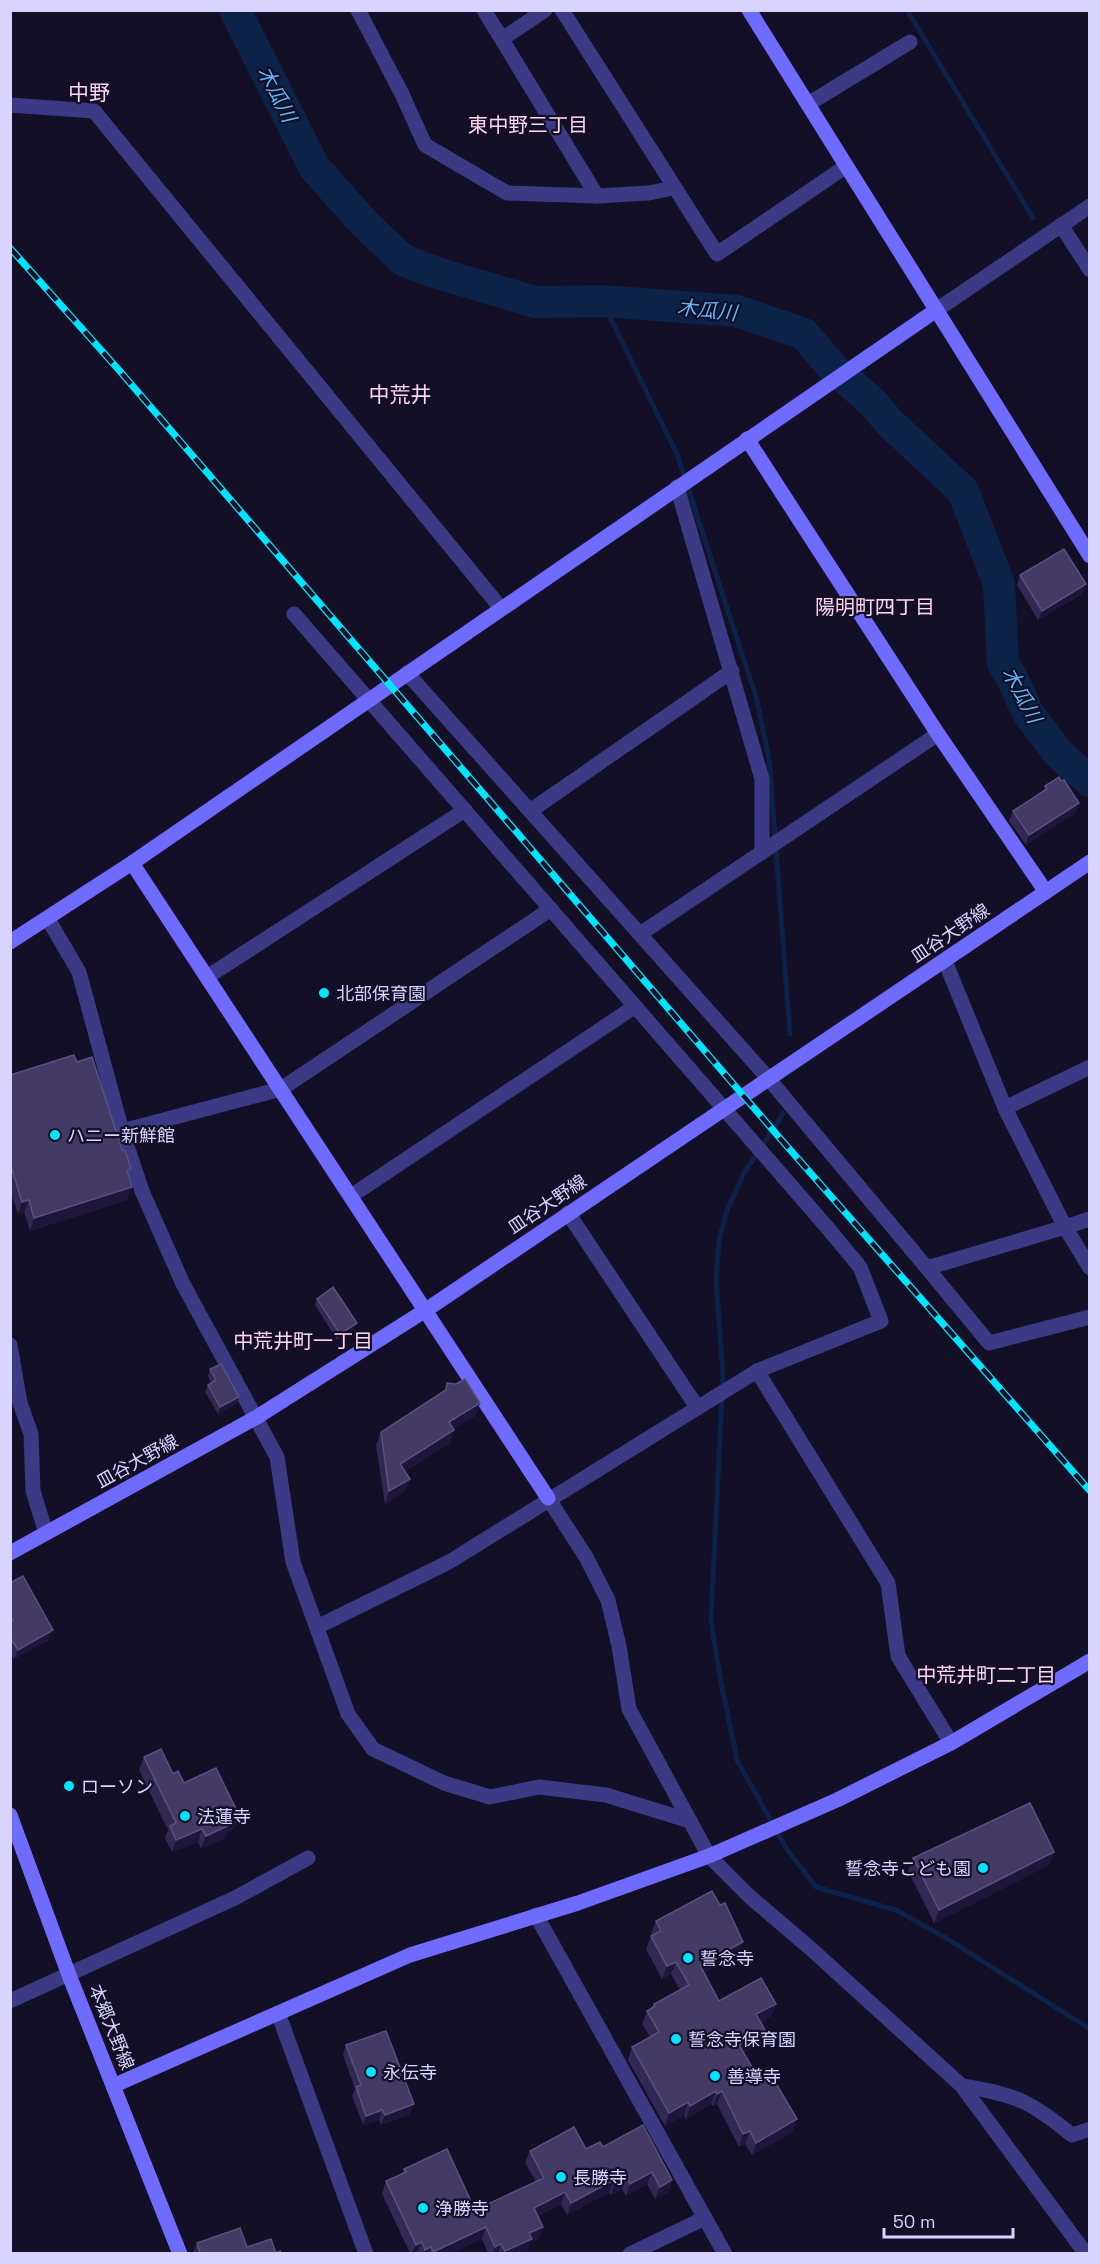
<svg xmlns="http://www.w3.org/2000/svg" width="1100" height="2264" font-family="'Space Grotesk','Noto Sans JP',sans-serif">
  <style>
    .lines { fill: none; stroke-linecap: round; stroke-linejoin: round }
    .stream { stroke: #0c2248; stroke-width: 5 }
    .river { stroke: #0c2248; stroke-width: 32 }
    .street { stroke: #3d3a85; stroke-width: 15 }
    .secondary { stroke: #6f6bff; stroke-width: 15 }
    .rail-casing { stroke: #00e5ff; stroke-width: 7 }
    .rail { stroke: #130f26; stroke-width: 4.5; stroke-dasharray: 14; stroke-linecap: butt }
    .wall { fill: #312854 }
    .shaded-wall { fill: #1d163a }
    .building { fill: #433a66; stroke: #5a527e; stroke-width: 1.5 }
    .poi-dot { fill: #00e5ff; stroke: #130f26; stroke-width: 2 }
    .labels { text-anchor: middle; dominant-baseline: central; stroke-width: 4.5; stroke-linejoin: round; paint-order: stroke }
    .street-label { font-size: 18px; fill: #d9d4ff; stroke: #130f26 }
    .poi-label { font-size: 18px; fill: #d9d4ff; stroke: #130f26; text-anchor: start }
    .water-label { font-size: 20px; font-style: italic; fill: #62b6ff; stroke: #130f26 }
    .neighbourhood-label { font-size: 20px; fill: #ffd6f0; stroke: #130f26 }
    .quarter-label { font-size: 21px; fill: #ffd6f0; stroke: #130f26 }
  </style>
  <rect width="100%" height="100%" fill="#130f26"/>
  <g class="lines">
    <g class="stream">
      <path d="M907,10L1033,218"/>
      <path d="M602,301L677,454L756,697L769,758L790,1034"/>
      <path d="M783,1114L744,1173L727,1210L719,1240L716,1280L723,1375L711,1619L719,1672L737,1760L786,1848L816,1887L896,1910L946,1938L1090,2029"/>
    </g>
    <path class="river" d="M235,10L314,167L364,223L403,260L434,272L535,302L602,301L737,311L804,334L832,367L873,403L889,422L963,491L999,584L1003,664L1012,678L1028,713L1059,754L1090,781"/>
    <g class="street">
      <path d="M358,10L402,94L425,145L507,193L597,196L649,193L673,188"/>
      <path d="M484,10L597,196"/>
      <path d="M562,10L717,254L845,167"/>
      <path d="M502,39L545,10"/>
      <path d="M808,104L910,42"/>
      <path d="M10,105L94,111L500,607"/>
      <path d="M1061,225L1090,270"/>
      <path d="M935,311L1090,206"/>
      <path d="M677,487L762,779V852"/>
      <path d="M294,614L826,1226L860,1267L881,1321L757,1371L449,1562L317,1627"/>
      <path d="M407,673L768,1078L927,1268L1065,1227L1090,1268"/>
      <path d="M530,811L732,671"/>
      <path d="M48,919L79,972L122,1131L142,1191L183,1284L277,1457L293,1562L348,1714L373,1749L444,1783L490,1797L539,1787L606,1795L690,1821"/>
      <path d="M640,934L938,734"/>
      <path d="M945,961L1005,1108L1065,1227L1090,1219"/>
      <path d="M207,977L465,810"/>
      <path d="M1005,1108L1090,1067"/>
      <path d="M122,1131L281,1089L551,909"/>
      <path d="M351,1196L634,1007"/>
      <path d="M568,1213L697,1407"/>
      <path d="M927,1268L989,1343L1090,1317"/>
      <path d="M10,1345L20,1403L31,1434L33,1491L46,1533"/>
      <path d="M757,1371L888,1583L898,1656L951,1743"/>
      <path d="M548,1498L586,1557L608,1600L619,1646L629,1709L709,1856L749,1896L810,1948L962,2086L1086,2254"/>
      <path d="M536,1915L725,2254"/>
      <path d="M10,2001L235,1898L308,1858"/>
      <path d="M278,2013L366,2254"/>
      <path d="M962,2086C1015,2094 1030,2101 1072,2135L1090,2129"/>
      <path d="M630,2254L705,2218"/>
    </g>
    <g class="secondary">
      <path d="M749,10L1090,556"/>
      <path d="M747,439L938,734L1046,892"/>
      <path d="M132,863L548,1498"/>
      <path d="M10,942L132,863L935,311"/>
      <path d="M10,1553L257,1417L426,1310L1090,862"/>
      <path d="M10,1815L69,1975L180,2254"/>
      <path d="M115,2085L410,1955L578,1903L709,1856L837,1800L951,1743L1090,1661"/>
    </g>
    <defs>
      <path id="rail" d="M10,248L118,369L778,1136L1090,1491"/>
    </defs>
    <use href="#rail" class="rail-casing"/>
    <use href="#rail" class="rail"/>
  </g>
  <g class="wall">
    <path d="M1020,575L1082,594L1038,620L1017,585Z"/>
    <path d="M1061,781L1079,803L1075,813L1026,845L1009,821L1013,811L1043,792L1045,786Z"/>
    <path d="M77,1062L128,1175L132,1187L127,1200L30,1231L24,1212L18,1214L10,1191V1075Z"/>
    <path d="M317,1299L355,1330L337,1340L315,1305Z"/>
    <path d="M210,1369L239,1397L237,1403L218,1414L205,1392L208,1385L211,1383L208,1376Z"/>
    <path d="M447,1383L480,1403L475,1416L454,1429L450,1443L405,1471L410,1479L405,1491L385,1504L376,1445L381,1432L444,1391Z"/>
    <path d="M10,1583L49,1640L14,1659L10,1653Z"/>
    <path d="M144,1757L173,1774L184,1783L239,1815L234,1828L227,1832L225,1838L201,1849L198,1842L172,1852L165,1838L168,1830L139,1770Z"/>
    <path d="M1054,1852L1049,1865L934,1923L908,1871L913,1858Z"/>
    <path d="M656,1921L738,1954L704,1973L719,2001L776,2004L771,2016L761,2022L765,2030L761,2043L744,2053L756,2074L797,2119L792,2132L752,2155L745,2144L739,2147L717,2104L713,2106L711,2104L686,2119L684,2115L665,2126L628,2060L632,2047L650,2037L642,2024L647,2011L652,2008L654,2004L680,1990L671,1974L662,1979L646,1949L651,1936H652L651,1934Z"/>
    <path d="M346,2045L410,2114L381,2125L379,2120L363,2125L352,2096L355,2089L343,2055Z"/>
    <path d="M643,2125L668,2192L655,2199L647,2184L626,2196L622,2189L611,2195L609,2192L567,2215L561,2204L538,2216L543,2227L538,2239L530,2243L527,2251L522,2253H488L482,2239L451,2253H410L382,2194L386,2181L402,2174L404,2169L475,2210L536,2182L525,2163L530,2151L586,2149L603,2147Z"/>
    <path d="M197,2243L247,2247L281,2253H193Z"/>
  </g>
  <g class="shaded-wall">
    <path d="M1086,584L1082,594L1038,620L1042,611Z"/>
    <path d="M1079,803L1075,813L1026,845L1029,835Z"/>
    <path d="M132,1187L127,1200L30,1231L34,1218Z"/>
    <path d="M29,1200L24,1212L18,1214L22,1202Z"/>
    <path d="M357,1323L355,1330L337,1340L340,1334Z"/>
    <path d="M239,1397L237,1403L218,1414L220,1407Z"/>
    <path d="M480,1403L475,1416L445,1435L449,1422Z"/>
    <path d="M454,1430L450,1443L396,1476L400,1464Z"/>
    <path d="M410,1479L405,1491L385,1504L389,1491Z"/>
    <path d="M53,1630L49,1640L14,1659L18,1650Z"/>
    <path d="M239,1815L234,1828L227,1832L225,1838L201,1849L206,1836L228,1821Z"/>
    <path d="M202,1829L198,1842L172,1852L176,1840Z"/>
    <path d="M1054,1852L1049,1865L934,1923L939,1910Z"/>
    <path d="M743,1942L738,1954L695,1978L700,1965Z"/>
    <path d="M676,1962L671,1974L662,1979L667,1966Z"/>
    <path d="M776,2004L771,2016L752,2027L756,2014Z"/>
    <path d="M765,2030L761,2043L735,2058L739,2045Z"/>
    <path d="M716,2091L711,2104L686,2119L690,2106Z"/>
    <path d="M722,2091L717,2104L713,2106L717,2094Z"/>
    <path d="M688,2102L684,2115L665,2126L669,2113Z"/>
    <path d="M414,2104L410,2114L381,2125L385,2115Z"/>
    <path d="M382,2110L379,2120L363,2125L366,2116Z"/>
    <path d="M797,2119L792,2132L752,2155L756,2143Z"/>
    <path d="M750,2131L745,2144L739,2147L743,2134Z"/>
    <path d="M652,2172L647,2184L626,2196L630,2184Z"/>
    <path d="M626,2177L622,2189L611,2195L615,2182Z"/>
    <path d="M614,2180L609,2192L567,2215L571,2203Z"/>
    <path d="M672,2180L668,2192L655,2199L660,2187Z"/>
    <path d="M565,2192L561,2204L529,2220L534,2208Z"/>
    <path d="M486,2227L482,2239L451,2253H432L433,2252Z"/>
    <path d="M543,2227L538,2239L530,2243L527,2251L522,2253H504L505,2251L529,2233Z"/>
    <path d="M422,2242L417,2253H412L416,2245Z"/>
    <path d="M501,2244L498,2253H493L495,2247Z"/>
    <path d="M431,2247L429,2253H424L425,2250Z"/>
  </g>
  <g class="building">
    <path d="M1064,549L1086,584L1042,611L1020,575Z"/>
    <path d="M1059,777L1061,781L1064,780L1079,803L1029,835L1013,811L1047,789L1045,786Z"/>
    <path d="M74,1055L77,1062L92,1057L122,1150H125L131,1169L127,1170L132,1187L34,1218L29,1200L22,1202L10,1163V1075Z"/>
    <path d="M333,1287L357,1323L340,1334L317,1299Z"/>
    <path d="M221,1364L239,1397L220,1407L208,1385L216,1380L210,1369Z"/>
    <path d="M465,1379L480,1403L449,1422L454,1430L400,1464L410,1479L389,1491L381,1432L446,1390L447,1383L456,1384Z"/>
    <path d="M23,1576L53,1630L18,1650L10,1637V1621L13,1620L10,1616V1583Z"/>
    <path d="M161,1749L173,1774L178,1771L184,1783L216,1768L239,1815L228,1821L230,1825L206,1836L202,1829L176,1840L170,1826L176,1823L144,1757Z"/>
    <path d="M1030,1803L1054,1852L939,1910L913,1858Z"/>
    <path d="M712,1891L720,1905L725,1903L743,1942L700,1965L719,2001L761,1978L776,2004L756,2014L765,2030L739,2045L756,2074L767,2068L797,2119L756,2143L750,2131L743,2134L722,2091L717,2094L716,2091L690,2106L688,2102L669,2113L632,2047L659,2032L647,2011L655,2006L654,2004L689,1985L676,1962L667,1966L651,1936L661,1931L656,1921Z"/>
    <path d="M386,2031L414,2104L385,2115L382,2110L366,2116L356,2087L361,2085L346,2045Z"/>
    <path d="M643,2125L672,2180L660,2187L652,2172L630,2184L626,2177L615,2182L614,2180L571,2203L565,2192L534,2208L543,2227L529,2233L532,2239L505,2251L501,2244L495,2247L486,2227L433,2252L431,2247L425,2250L422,2242L416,2245L386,2181L406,2172L404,2169L447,2149L475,2210L544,2178L530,2151L574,2127L586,2149L600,2142L603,2147Z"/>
    <path d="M240,2228L247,2247L271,2239L276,2253L280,2251L281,2253H200L197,2243Z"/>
  </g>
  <g class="poi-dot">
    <circle cx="324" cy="993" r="6"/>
    <circle cx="55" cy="1135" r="6"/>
    <circle cx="69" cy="1786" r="6"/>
    <circle cx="185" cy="1816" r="6"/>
    <circle cx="983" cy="1868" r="6"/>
    <circle cx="688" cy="1958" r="6"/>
    <circle cx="676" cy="2039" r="6"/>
    <circle cx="371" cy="2072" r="6"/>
    <circle cx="715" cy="2076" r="6"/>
    <circle cx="561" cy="2177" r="6"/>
    <circle cx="423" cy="2208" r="6"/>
  </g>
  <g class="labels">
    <g class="street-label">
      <text transform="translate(950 933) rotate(-34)">皿谷大野線</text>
      <text transform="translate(547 1204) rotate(-34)">皿谷大野線</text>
      <text transform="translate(137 1461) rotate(-29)">皿谷大野線</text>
      <text transform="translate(112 2027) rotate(68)">本郷大野線</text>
    </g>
    <g class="poi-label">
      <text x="336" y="993">北部保育園</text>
      <text x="67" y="1135">ハニー新鮮館</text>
      <text x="81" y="1786">ローソン</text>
      <text x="197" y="1816">法蓮寺</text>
      <text x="971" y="1868" text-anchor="end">誓念寺こども園</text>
      <text x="700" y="1958">誓念寺</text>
      <text x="688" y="2039">誓念寺保育園</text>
      <text x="383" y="2072">永伝寺</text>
      <text x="727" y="2076">善導寺</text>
      <text x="573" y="2177">長勝寺</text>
      <text x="435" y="2208">浄勝寺</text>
    </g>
    <g class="water-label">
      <text transform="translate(277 94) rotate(63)">木瓜川</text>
      <text transform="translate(707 310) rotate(6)">木瓜川</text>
      <text transform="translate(1022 695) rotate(62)">木瓜川</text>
    </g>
    <g class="neighbourhood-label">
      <text x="528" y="125">東中野三丁目</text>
      <text x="875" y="607">陽明町四丁目</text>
      <text x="303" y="1341">中荒井町一丁目</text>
      <text x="986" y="1675">中荒井町二丁目</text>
    </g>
    <g class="quarter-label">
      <text x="89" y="92">中野</text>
      <text x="400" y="394">中荒井</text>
    </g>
  </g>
  <rect width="1100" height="2264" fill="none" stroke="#d9d4ff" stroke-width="24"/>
  <path d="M884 2228v9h129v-9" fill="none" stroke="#d9d4ff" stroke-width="3"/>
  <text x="893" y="2228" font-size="18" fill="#d9d4ff" stroke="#130f26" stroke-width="4.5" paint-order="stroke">50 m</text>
</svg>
